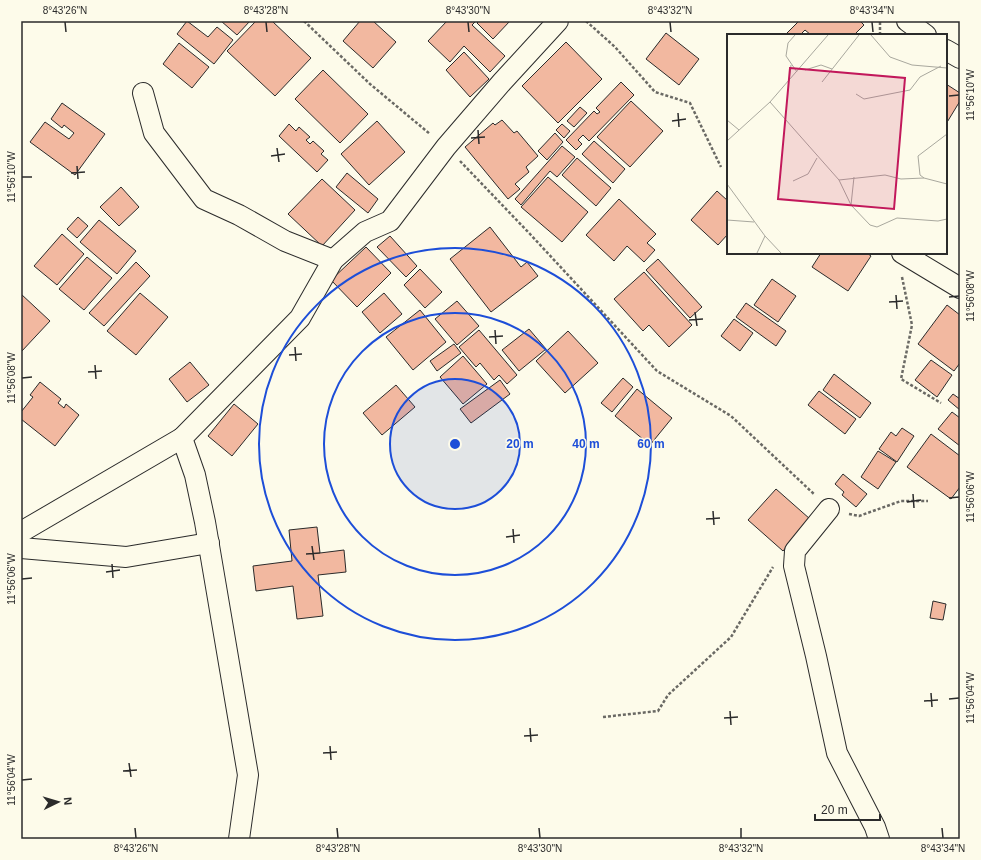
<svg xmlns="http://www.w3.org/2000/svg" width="981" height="860" font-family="Arial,sans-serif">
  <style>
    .building { fill: #f2b8a0; stroke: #2b2b2b }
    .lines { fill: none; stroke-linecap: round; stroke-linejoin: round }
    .street-casing { stroke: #2b2b2b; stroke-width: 22 }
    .path { stroke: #6a6964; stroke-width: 2.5; stroke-dasharray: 3 2; stroke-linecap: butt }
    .street { stroke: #fdfbea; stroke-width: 20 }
    .ticks { fill: none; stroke: #2b2b2b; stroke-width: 1.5 }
    .ring { fill: none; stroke: #1d4ed8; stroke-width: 2 }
    .inset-road { fill: none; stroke: #a9a89e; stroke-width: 1 }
    .view { fill: #c2185b; fill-opacity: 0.15; stroke: #c2185b; stroke-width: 2 }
    .inset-edge { fill: none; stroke: #2b2b2b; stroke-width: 2 }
    .centre { fill: #1d4ed8; stroke: #fdfbea; stroke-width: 2 }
    .ring-label { font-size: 12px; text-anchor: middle; font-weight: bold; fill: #1d4ed8; stroke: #fdfbea; stroke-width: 3; stroke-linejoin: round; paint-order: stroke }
    .neatline { fill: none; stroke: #2b2b2b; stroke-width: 1.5 }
    .ticks-label { font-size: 10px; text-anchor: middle; fill: #2b2b2b }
  </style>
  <rect width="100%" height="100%" fill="#fdfbea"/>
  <g class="building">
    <path d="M187,21L208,37L217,27L233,40L214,64L177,34Z"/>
    <path d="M221,21H250L237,35Z"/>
    <path d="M256,21H272L311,58L275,96L227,51Z"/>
    <path d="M360,21H373L396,42L373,68L343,41Z"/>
    <path d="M447,21H476L472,25L505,56L490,72L464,46L450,62L428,41Z"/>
    <path d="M479,21H510L493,39L477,23Z"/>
    <path d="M799,21H860L864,25L854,35H811L805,30L800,35H785Z"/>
    <path d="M666,33L699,59L679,85L646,59Z"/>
    <path d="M566,42L602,79L558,123L522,86Z"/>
    <path d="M179,43L209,67L192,88L163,64Z"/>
    <path d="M464,52L489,79L470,97L446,70Z"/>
    <path d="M323,70L368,114L340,143L295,99Z"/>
    <path d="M621,82L634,95L589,141L583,135L578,140L582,144L576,150L566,140L594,111L597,114L600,112L596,108Z"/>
    <path d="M946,84L960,93V101L946,124Z"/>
    <path d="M631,101L663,131L630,167L597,137Z"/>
    <path d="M62,103L105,134L75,175L30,142L45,122L69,139L74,133L64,125L62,128L51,119Z"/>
    <path d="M580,107L587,113L574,127L567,121Z"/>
    <path d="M502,120L514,133L517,131L538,156L526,167L529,172L515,184L520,189L508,199L465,147L493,123L495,125Z"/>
    <path d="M377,121L405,152L369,185L341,154Z"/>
    <path d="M289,124L296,131L299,127L310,137L306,140L310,144L313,141L324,151L321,154L328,160L317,172L279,136Z"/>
    <path d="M562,124L570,131L564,138L556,130Z"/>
    <path d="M555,133L563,142L547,160L538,151Z"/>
    <path d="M594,141L625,169L613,183L582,154Z"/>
    <path d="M562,146L575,157L557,177L550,171L521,205L515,199Z"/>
    <path d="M577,158L611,188L596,206L562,175Z"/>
    <path d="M347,173L378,199L368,213L336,187Z"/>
    <path d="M548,177L588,212L562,242L521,207Z"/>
    <path d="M322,179L355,210L322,246L288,214Z"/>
    <path d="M121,187L139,207L119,226L100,207Z"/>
    <path d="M717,191L728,201V234L718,245L691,220Z"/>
    <path d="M619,199L656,234L647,243L655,250L644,262L627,246L614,261L586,235Z"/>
    <path d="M78,217L88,226L77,238L67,229Z"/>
    <path d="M99,220L136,251L117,274L80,242Z"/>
    <path d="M490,227L521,267L527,262L538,276L491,312L450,259Z"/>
    <path d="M62,234L84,254L57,285L34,266Z"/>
    <path d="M390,236L417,266L406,277L377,247Z"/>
    <path d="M366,247L391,273L357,307L331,280Z"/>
    <path d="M821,253H867L871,256L848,291L812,267Z"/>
    <path d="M87,257L112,278L84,310L59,289Z"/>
    <path d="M658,259L702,307L690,318L646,270Z"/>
    <path d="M136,262L150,276L104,326L89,313Z"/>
    <path d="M420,269L442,292L425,308L404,285Z"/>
    <path d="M644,272L692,325L669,347L649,325L643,331L614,299Z"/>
    <path d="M772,279L796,296L778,322L754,305Z"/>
    <path d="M140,293L168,317L136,355L107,331Z"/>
    <path d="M384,293L402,314L380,333L362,312Z"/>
    <path d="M21,294L50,321L21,352Z"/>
    <path d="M457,301L479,326L457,345L435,319Z"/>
    <path d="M746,303L786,331L776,346L736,317Z"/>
    <path d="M947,305L960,315V363L954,371L918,344Z"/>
    <path d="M420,310L446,342L413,370L386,337Z"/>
    <path d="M734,319L753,333L740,351L721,336Z"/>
    <path d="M529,329L546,349L519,371L502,350Z"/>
    <path d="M479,330L517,375L507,384L499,375L494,380L480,363L476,367L459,347Z"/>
    <path d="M568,331L598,363L565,393L536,361Z"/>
    <path d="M454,344L461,353L437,371L430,361Z"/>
    <path d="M463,356L487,384L463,404L440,377Z"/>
    <path d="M931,360L952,375L937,397L915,380Z"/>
    <path d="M190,362L209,385L187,402L169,379Z"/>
    <path d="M834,374L871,403L860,418L823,390Z"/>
    <path d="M623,378L633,387L612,412L601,403Z"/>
    <path d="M500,380L510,394L471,423L460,409Z"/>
    <path d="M40,382L61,399L58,403L64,408L66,404L79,415L55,446L21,419V412L33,397L30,395Z"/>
    <path d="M396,385L415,407L382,435L363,413Z"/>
    <path d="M637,389L672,418L650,445L615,416Z"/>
    <path d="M819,391L856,419L845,434L808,405Z"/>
    <path d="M953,394L960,399V410L948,400Z"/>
    <path d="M234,404L258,424L232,456L208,436Z"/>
    <path d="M952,412L960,418V446L938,429Z"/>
    <path d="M902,428L914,436L897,462L879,449L891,432L896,436Z"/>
    <path d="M931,434L960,456V487L951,499L907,467Z"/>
    <path d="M878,451L896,462L878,489L861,477Z"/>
    <path d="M843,474L867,494L856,507L842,495L844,492L835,484Z"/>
    <path d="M776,489L810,519L783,551L748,520Z"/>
    <path d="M317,527L320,553L344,550L346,572L318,575L323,616L297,619L293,586L256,591L253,566L292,561L289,530Z"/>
    <path d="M933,601L946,604L943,620L930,618Z"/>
  </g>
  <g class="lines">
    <defs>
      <g id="street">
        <path d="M907,21L926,35"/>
        <path d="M946,50L960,58"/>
        <path d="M143,93L154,133L204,199L239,215L285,241L333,260"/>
        <path d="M902,253L960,288"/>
        <path d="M829,509L795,551L794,566L816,656L837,753L875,827L879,839"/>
        <path d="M21,532L182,438"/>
        <path d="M21,548L126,557L209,543"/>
        <path d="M239,839L248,775L205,522L195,475L182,438L300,318L333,260L365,232L390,221L446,147L502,82L558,21"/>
      </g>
    </defs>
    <use href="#street" class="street-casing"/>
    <g class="path">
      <path d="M304,21L370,84L430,134"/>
      <path d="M586,21L615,47L655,92L690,103L721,167"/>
      <path d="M880,35V21"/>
      <path d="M460,161L530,234L657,371L731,416L815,495"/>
      <path d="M902,277L912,325L901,379L941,403"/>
      <path d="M849,514L859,516L901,501H928"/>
      <path d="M603,717L658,711L668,695L731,637L773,567"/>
    </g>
    <use href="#street" class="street"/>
  </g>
  <path class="ticks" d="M65,22L66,32M266,22L267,32M468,22L469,32M670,22L671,32M872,22L873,32M949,96L959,95M678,113L679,127M672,121L686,119M478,130L479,144M471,138L485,137M277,148L279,162M271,156L285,154M77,166L78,179M71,173L85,172M22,177H32M896,295L897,309M949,297L959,296M889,302L903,301M695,312L697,326M689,320L703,319M495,330L496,344M489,337L503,336M295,347L296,361M289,355L302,354M95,365L96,379M88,372L102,371M22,378L32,377M913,494L914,508M949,498L959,497M907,502L921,500M713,511L714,525M706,519L720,518M513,529L514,543M506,537L520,535M312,546L314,560M306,554L320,553M112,564L113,578M106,572L120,570M22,579L32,578M931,693L932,707M949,699L959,698M924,701L938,700M730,711L731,725M724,718L738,717M530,728L531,742M524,736L538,735M330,746L331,760M323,753L337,752M129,763L131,777M123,771L137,770M22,780L32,779M135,828L136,838M337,828L338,838M539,828L540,838M741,828V838M942,828L943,838"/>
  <circle cx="455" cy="444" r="65" fill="#1d4ed8" fill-opacity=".12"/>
  <g class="ring">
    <circle cx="455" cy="444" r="65"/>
    <circle cx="455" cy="444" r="131"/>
    <circle cx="455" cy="444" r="196"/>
  </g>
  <g transform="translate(727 34)">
    <rect width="220" height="220" fill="#fdfbea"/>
    <path class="inset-road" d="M68,1L61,9L59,22L70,38M144,1L163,23L185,31L220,34M78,36L94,31L105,35M62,47L64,31M95,48L132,1M129,60L137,65L183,56L193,43L214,32M43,68L112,146L158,141L174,145L197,144L220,150M0,86L12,96M0,107L43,68L101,1M127,143L124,171L143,191L150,193L170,184L211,187L220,185M197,144L193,141L191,122L220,100M112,146L124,171M66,147L81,140L90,124M0,150L38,202L54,219M0,186L27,188M30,219L38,202"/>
    <path class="view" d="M63,34L178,44L167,175L51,165Z"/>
    <rect width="220" height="220" class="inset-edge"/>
  </g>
  <circle cx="455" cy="444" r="6" class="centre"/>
  <g class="ring-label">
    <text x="520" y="448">20 m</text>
    <text x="586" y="448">40 m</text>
    <text x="651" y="448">60 m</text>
  </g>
  <rect width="981" height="860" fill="none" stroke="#fdfbea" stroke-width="44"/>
  <g transform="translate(58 802) rotate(85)" stroke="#fdfbea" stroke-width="3" paint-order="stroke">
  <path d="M0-3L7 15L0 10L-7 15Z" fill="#2b2b2b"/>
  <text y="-6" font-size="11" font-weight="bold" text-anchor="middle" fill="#2b2b2b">N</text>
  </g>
  <path d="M815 814v6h65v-6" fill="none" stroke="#2b2b2b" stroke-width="2"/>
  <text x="821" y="814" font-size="12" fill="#2b2b2b" stroke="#fdfbea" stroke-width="3" paint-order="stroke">20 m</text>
  <rect x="22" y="22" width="937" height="816" class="neatline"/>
  <g class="ticks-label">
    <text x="65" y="14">8°43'26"N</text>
    <text x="266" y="14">8°43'28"N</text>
    <text x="468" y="14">8°43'30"N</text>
    <text x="670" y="14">8°43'32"N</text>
    <text x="872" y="14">8°43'34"N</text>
    <text transform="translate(970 95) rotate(-90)" y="4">11°56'10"W</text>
    <text transform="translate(11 177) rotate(-90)" y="4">11°56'10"W</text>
    <text transform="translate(970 296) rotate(-90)" y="4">11°56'08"W</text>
    <text transform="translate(11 378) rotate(-90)" y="4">11°56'08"W</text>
    <text transform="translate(970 497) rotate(-90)" y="4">11°56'06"W</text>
    <text transform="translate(11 579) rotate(-90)" y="4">11°56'06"W</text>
    <text transform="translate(970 698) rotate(-90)" y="4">11°56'04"W</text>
    <text transform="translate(11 780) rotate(-90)" y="4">11°56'04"W</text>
    <text x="136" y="852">8°43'26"N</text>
    <text x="338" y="852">8°43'28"N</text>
    <text x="540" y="852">8°43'30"N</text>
    <text x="741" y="852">8°43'32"N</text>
    <text x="943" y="852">8°43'34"N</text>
  </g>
</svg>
